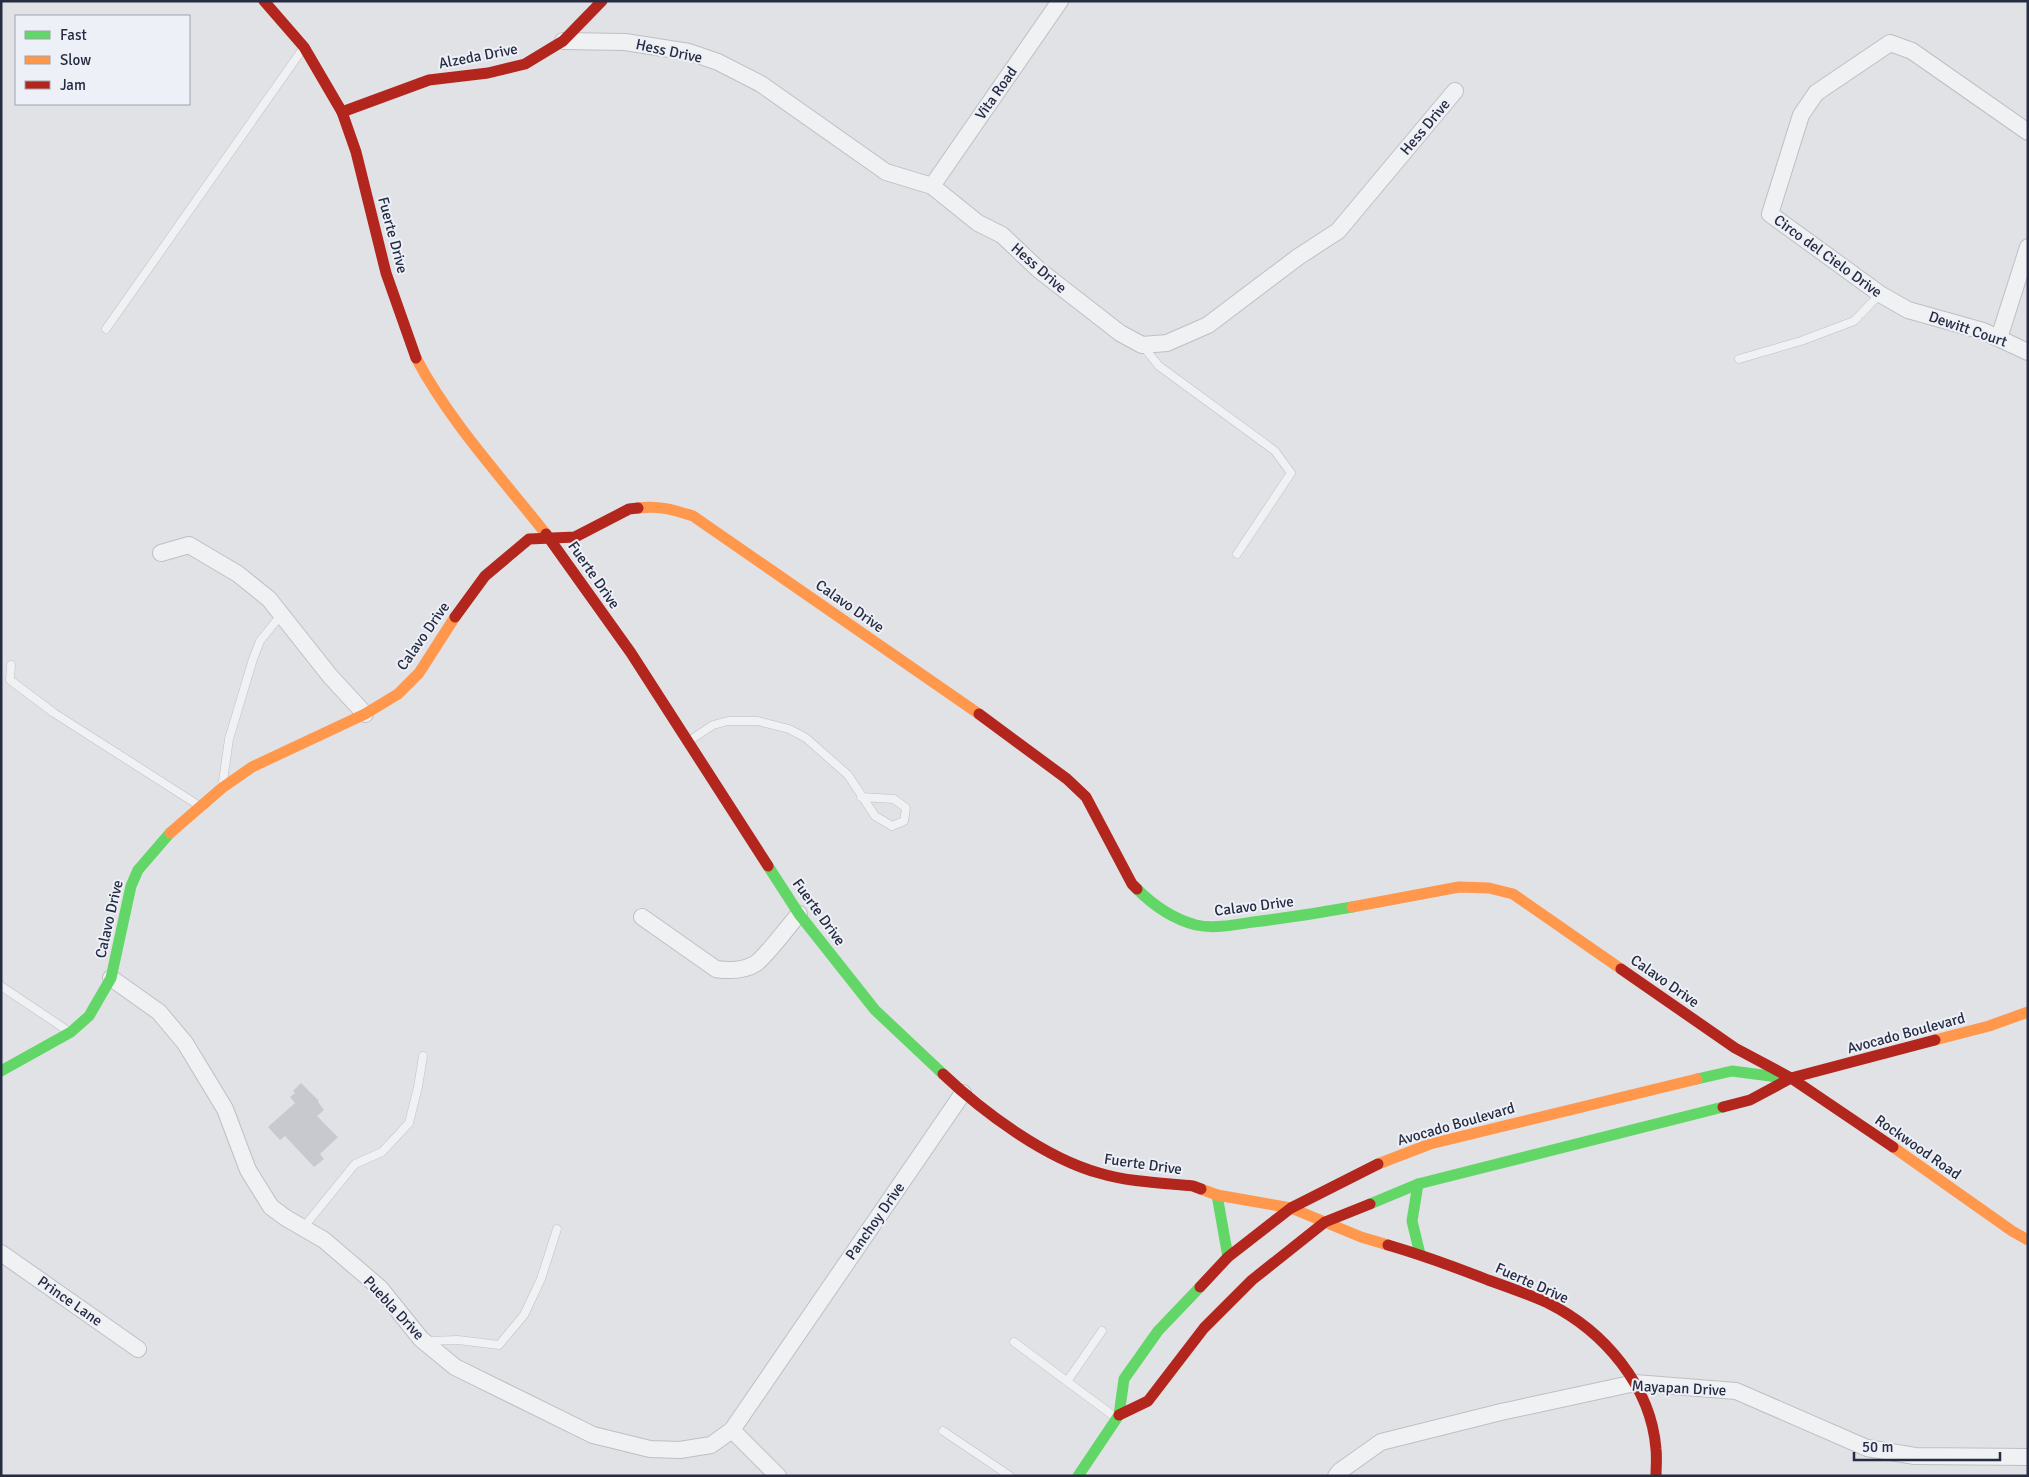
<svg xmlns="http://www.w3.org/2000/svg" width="2029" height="1477" font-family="Signika,sans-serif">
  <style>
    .building { fill: #c8c9ce }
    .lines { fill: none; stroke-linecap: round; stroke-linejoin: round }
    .lane-casing { stroke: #bebfc4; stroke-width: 9 }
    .street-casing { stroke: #bebfc4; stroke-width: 18 }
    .lane { stroke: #f0f1f3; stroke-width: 8 }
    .street { stroke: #f0f1f3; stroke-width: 16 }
    .fast { stroke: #63d668; stroke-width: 11 }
    .slow { stroke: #ff974d; stroke-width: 11 }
    .jam { stroke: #b3261e; stroke-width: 11 }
    .labels { text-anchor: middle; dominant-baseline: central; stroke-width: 4; stroke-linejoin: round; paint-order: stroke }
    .street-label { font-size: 15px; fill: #262c41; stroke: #eef0f7 }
  </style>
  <rect width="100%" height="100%" fill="#e1e2e6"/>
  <path class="building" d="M301,1083L319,1101L318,1102L324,1110L317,1116L338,1137L320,1154L324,1159L314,1167L285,1136L280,1140L268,1127L295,1103L290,1097L295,1093L293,1091Z"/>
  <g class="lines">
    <defs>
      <g id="lane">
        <path d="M106,329L302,50"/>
        <path d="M1142,345L1159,366L1275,451L1291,473L1237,554"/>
        <path d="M1739,359L1801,341L1854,321L1880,294"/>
        <path d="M11,665L10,680L54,713L198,805"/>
        <path d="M689,741L713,725L728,721H758L789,729L806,738L848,775L875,816L892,826L904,821L906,808L894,799L861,797"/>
        <path d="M223,781L229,739L253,659L260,641L281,615"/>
        <path d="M1,986L68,1031"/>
        <path d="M303,1228L355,1164L382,1152L409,1123L418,1087L423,1056"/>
        <path d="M426,1341L458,1340L499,1345L524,1315L541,1279L557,1229"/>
        <path d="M1014,1342L1115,1417"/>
        <path d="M1068,1380L1102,1331"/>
        <path d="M943,1431L1010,1476"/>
      </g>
      <g id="street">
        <path d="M563,41L625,42L689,52L718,62L761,84L886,172L932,186L978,223L1002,235L1039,270L1120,333L1142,345L1167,343L1208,325L1298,257L1338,231L1455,91"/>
        <path d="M2028,132L1912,51L1890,43L1816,93L1801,115L1770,214L1880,294L1908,310L1983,331L2028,352"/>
        <path d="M932,186L1060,1"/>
        <path d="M1999,338L2028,247"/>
        <path d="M161,553L189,545L238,574L269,599L330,676L365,714"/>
        <path d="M642,917L716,969C729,971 743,971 755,964C765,958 790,924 799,914"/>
        <path d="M111,978L159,1012L185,1043L225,1109L248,1170L271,1207L286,1218L324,1240L380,1288L421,1339L455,1367L593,1435L650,1449L680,1450L711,1445L732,1430L963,1093"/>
        <path d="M1,1253L138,1349"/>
        <path d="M732,1430L778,1476"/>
        <path d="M1336,1476L1340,1471L1381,1442L1501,1412L1635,1383L1736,1391L1867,1448L1915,1456L2028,1457"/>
      </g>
    </defs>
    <use href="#lane" class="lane-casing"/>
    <use href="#street" class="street-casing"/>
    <use href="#lane" class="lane"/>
    <use href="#street" class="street"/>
    <g class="fast">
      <path d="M768,866L799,914L875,1010L943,1074"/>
      <path d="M1137,889C1154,906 1173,919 1196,925C1214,929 1234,925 1253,922C1286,918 1319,913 1352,907"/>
      <path d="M1,1071L71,1032L89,1016L111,978L131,886L138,870L170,833"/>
      <path d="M1697,1079L1732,1071L1778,1077"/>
      <path d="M1418,1184L1412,1221L1420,1254"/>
      <path d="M1217,1195L1228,1257"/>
      <path d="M1370,1204L1418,1184L1723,1107"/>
      <path d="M1078,1476L1119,1415L1124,1379L1158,1331L1200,1287"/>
    </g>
    <g class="slow">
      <path d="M416,358C450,422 501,477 546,534"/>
      <path d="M638,508C658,505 674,510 693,516L979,714"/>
      <path d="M170,833L222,788L252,767L365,714L398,694L419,673L455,617"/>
      <path d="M1352,907L1459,887L1489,888L1513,894L1621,969"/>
      <path d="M1935,1040L1989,1026L2028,1012"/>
      <path d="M1893,1147L2012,1231L2028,1240"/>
      <path d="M1378,1164L1430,1144L1697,1079"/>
      <path d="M1201,1189L1217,1195L1291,1208L1361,1237L1388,1245"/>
    </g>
    <g class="jam">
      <path d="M264,1L304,47L342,112L356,152L386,273L416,358"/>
      <path d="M342,112L429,80L488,73L525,64L563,41L602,1"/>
      <path d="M546,534L631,653L768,866"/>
      <path d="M455,617L485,576L529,539L575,537L629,509L638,508"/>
      <path d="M979,714L1067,779L1086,797L1132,884L1137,889"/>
      <path d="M1621,969L1735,1048L1791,1078L1893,1147"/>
      <path d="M943,1074C983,1112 1045,1158 1099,1173C1129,1182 1162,1183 1193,1186L1201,1189"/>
      <path d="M1723,1107L1750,1100L1791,1078L1935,1040"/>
      <path d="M1388,1245C1422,1255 1455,1267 1488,1280C1508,1287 1528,1294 1548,1303C1604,1331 1651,1386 1656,1449C1657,1458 1656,1467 1656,1476"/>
      <path d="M1200,1287L1228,1257L1291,1208L1378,1164"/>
      <path d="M1119,1415L1148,1401L1204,1328L1252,1280L1325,1222L1370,1204"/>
    </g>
  </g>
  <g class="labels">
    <g class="street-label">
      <text transform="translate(669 51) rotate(12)">Hess Drive</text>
      <text transform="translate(478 56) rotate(-11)">Alzeda Drive</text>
      <text transform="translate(996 93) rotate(-55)">Vita Road</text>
      <text transform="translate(1425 127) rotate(-50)">Hess Drive</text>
      <text transform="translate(393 235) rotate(75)">Fuerte Drive</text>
      <text transform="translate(1828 256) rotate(36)">Circo del Cielo Drive</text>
      <text transform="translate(1039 268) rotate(41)">Hess Drive</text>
      <text transform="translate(1968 329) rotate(19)">Dewitt Court</text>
      <text transform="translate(594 575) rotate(55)">Fuerte Drive</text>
      <text transform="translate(850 606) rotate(35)">Calavo Drive</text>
      <text transform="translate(423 636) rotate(-55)">Calavo Drive</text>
      <text transform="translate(1254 906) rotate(-7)">Calavo Drive</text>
      <text transform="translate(819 912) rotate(54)">Fuerte Drive</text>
      <text transform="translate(109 919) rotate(-77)">Calavo Drive</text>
      <text transform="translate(1665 981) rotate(35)">Calavo Drive</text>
      <text transform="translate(1906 1033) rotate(-15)">Avocado Boulevard</text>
      <text transform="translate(1456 1124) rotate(-16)">Avocado Boulevard</text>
      <text transform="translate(1918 1147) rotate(35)">Rockwood Road</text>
      <text transform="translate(1143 1164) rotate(8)">Fuerte Drive</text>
      <text transform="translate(875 1221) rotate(-55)">Panchoy Drive</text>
      <text transform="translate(1532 1283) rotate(24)">Fuerte Drive</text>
      <text transform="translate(70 1301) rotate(35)">Prince Lane</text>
      <text transform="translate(394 1308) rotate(47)">Puebla Drive</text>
      <text transform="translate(1679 1388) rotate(3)">Mayapan Drive</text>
    </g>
  </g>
  <rect width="2029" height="1477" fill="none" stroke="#262c41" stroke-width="5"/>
  <rect x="15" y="15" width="175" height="90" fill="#eef0f7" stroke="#9ea2ae"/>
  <rect x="25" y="31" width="25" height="8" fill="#63d668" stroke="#9ea2ae"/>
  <text x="60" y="40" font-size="15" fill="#262c41">Fast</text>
  <rect x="25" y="56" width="25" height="8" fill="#ff974d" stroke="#9ea2ae"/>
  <text x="60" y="65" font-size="15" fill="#262c41">Slow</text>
  <rect x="25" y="81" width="25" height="8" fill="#b3261e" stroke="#9ea2ae"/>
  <text x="60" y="90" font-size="15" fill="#262c41">Jam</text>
  <path d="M1854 1452v8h146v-8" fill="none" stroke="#262c41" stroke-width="2.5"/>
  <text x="1862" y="1452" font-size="15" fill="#262c41" stroke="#eef0f7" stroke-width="4" paint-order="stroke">50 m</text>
</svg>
